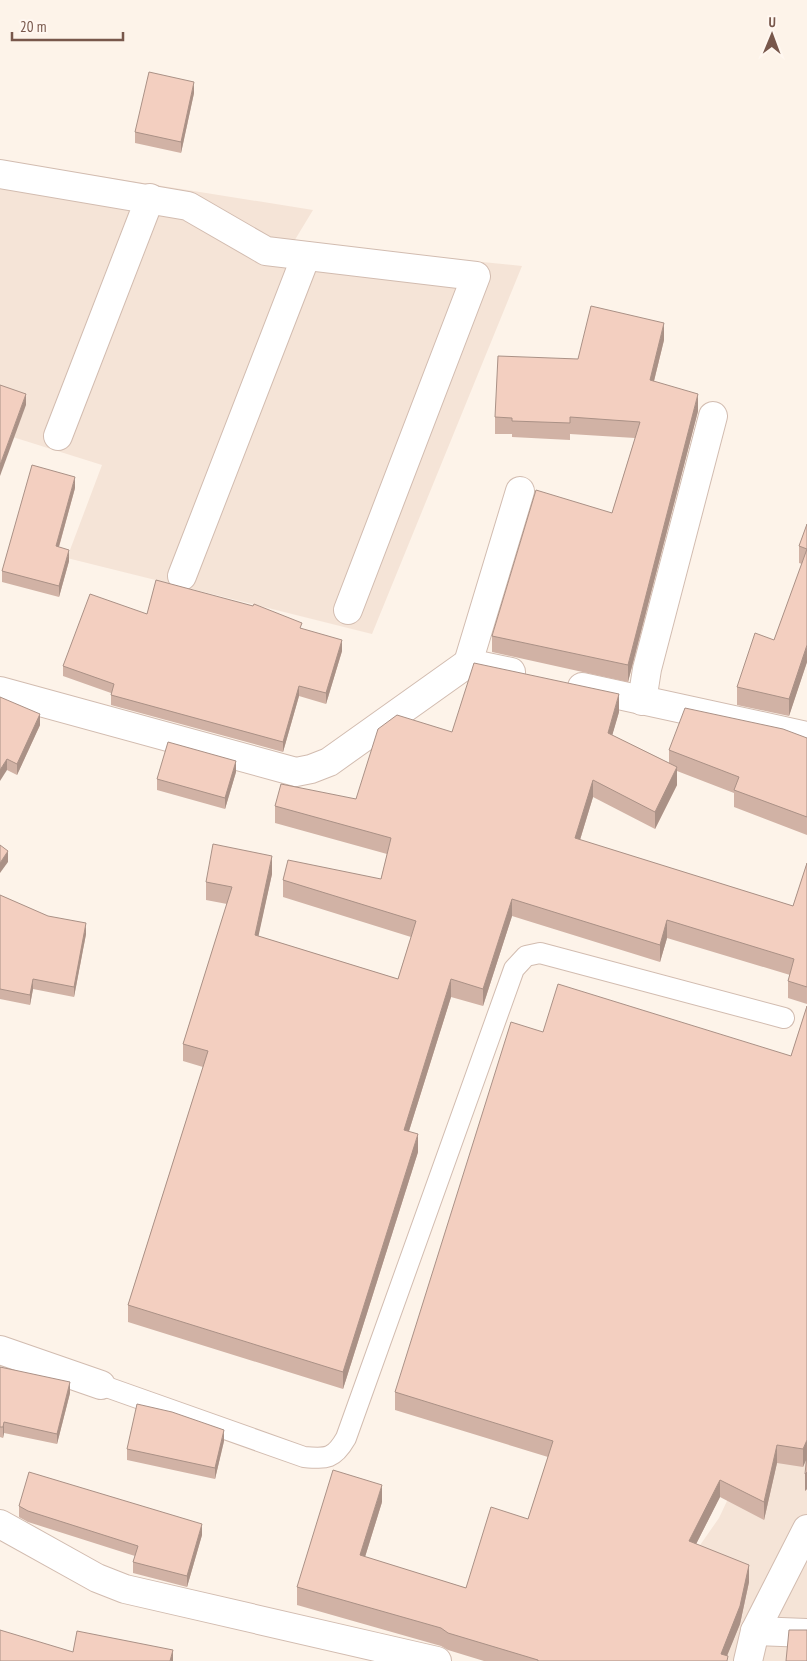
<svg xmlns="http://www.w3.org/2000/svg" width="807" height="1661" font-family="'PT Sans Narrow',sans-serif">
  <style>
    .residential { fill: #f5e4d7 }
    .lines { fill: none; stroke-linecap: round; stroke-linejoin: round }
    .lane-casing { stroke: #d2bcb0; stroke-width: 22 }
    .street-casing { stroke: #d2bcb0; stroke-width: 30 }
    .lane { stroke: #fff; stroke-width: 20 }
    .street { stroke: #fff; stroke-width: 28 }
    .wall { fill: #d1b2a5 }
    .shaded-wall { fill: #aa9186 }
    .building { fill: #f3cfc0; stroke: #aa9186 }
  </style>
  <rect width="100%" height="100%" fill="#fdf3e9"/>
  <g class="residential">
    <path d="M0,160L313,210L293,243L522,266L372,634L67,558L102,465L0,433Z"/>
    <path d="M807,1373V1661H658L684,1568L719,1518L750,1452Z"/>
  </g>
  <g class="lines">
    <defs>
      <path id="lane" d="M101,1385L304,1457C327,1459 334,1459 346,1438L514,969L526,956L540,953L784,1018"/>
      <g id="street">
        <path d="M0,174L188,206L266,251L476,276L348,610"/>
        <path d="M58,436L150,198"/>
        <path d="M182,576L306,256"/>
        <path d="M468,663L520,491"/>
        <path d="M582,687L807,736"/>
        <path d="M0,691L296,772L311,769L329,762L468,663L511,672"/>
        <path d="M642,701L647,669L713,416"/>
        <path d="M0,1350L101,1385"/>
        <path d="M0,1524L97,1578L125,1589L437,1661"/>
        <path d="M755,1631L807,1633"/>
        <path d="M748,1661L755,1631L807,1529"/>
      </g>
    </defs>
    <use href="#lane" class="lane-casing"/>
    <use href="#street" class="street-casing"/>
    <use href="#lane" class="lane"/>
    <use href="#street" class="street"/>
  </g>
  <g class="wall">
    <path d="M194,93L181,153L135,143V132Z"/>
    <path d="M664,340L654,381L698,411L628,682L492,652V636L612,513L635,438L570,434V440L512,437V434H495V417L578,359Z"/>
    <path d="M75,488L59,547L69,561L59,597L2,582V571Z"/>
    <path d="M807,524V662L789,716L737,705V687L774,640L802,564L799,563V546Z"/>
    <path d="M147,614L302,629L342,651L326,704L299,696L283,752L111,705V693L63,676V666Z"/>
    <path d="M0,697L40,725L17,775L7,770Z"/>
    <path d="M619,712L612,735L669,763V750L807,738V835L734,807V793L677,771V785L655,829L593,797L580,840L793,906L807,863V1004L788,998V981L790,975L667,938L660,962L512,916L483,1006L451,997L409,1131L418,1152L343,1389L128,1322V1305L203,1067L183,1061V1044L227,904L206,900V882L272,874L258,936L398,979L411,937L283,897V880L381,879L387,854L275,823V806L356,799L452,732Z"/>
    <path d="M236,772L225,809L157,790V779Z"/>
    <path d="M0,895L86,934L74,997L33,989L30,1005L0,999Z"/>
    <path d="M807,1006V1489L805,1491L806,1459L803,1467L777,1463L764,1520L720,1497L696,1544L749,1582L740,1624L727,1655V1661H484L448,1650L441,1646L297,1605V1587L382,1502L365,1557L466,1588L528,1519L548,1457L395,1410V1392L543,1032L791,1056Z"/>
    <path d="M0,1367L70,1393L57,1444L4,1433L3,1438L0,1437Z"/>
    <path d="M224,1441L215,1479L127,1460V1449Z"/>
    <path d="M19,1506L202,1535L187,1587L133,1573V1562L135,1556L28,1522L19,1517Z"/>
  </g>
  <g class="shaded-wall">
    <path d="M194,82V93L181,153V142Z"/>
    <path d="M664,323V340L650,397V380Z"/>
    <path d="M26,394V405L0,476V465Z"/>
    <path d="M698,394V411L628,682V665Z"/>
    <path d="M75,477V488L56,557V546Z"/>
    <path d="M69,550V561L59,597V586Z"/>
    <path d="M342,640V651L326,704V693Z"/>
    <path d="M807,645V662L789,716V699Z"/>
    <path d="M299,686V696L283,752V742Z"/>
    <path d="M619,694V712L608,750V733Z"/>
    <path d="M40,714V725L17,775V764Z"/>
    <path d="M7,759V770L0,781V770Z"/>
    <path d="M236,761V772L225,809V798Z"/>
    <path d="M677,767V785L655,829V812Z"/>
    <path d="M593,780V797L575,856V838Z"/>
    <path d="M8,851V862L0,873V863Z"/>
    <path d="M272,856V874L255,952V935Z"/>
    <path d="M512,899V916L483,1006V989Z"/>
    <path d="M667,920V938L660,962V945Z"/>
    <path d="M86,923V934L74,997V987Z"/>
    <path d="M33,979V989L30,1005V995Z"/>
    <path d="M451,979V997L404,1147V1130Z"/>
    <path d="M418,1134V1152L343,1389V1372Z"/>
    <path d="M70,1382V1393L57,1444V1434Z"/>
    <path d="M4,1422V1433L3,1438V1427Z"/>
    <path d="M224,1430V1441L215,1479V1468Z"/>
    <path d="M807,1440V1458L803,1467V1449Z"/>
    <path d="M777,1445V1463L764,1520V1502Z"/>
    <path d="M807,1472V1489L805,1491V1474Z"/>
    <path d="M720,1480V1497L689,1558V1541Z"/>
    <path d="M382,1485V1502L360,1573V1555Z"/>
    <path d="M202,1524V1535L187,1587V1576Z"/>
    <path d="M749,1565V1582L740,1624L725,1661L721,1654Z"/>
    <path d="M173,1650V1661H170Z"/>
  </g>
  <g class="building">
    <path d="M149,72L194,82L181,142L135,132Z"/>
    <path d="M591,306L664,323L650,380L698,394L628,665L492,636L536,490L612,513L640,422L570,417V423L512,421V418L495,417L498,356L578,359Z"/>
    <path d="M0,385L26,394L0,465Z"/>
    <path d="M32,465L75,477L56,546L69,550L59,586L2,571Z"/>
    <path d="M807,524V549L799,546Z"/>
    <path d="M807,549V645L789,699L737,687L755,633L774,640Z"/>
    <path d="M156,580L253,606L254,604L302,623L300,628L342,640L326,693L299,686L283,742L111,695L114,684L63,666L90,594L147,614Z"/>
    <path d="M474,663L619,694L608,733L677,767L655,812L593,780L575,838L793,906L807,863V987L788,981L794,959L667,920L660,945L512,899L483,989L451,979L404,1130L418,1134L343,1372L128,1305L208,1051L183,1044L232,887L206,882L213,844L272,856L255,935L398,979L416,921L283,880L288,860L381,879L391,838L275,806L281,784L356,799L378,729L397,715L452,732Z"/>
    <path d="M0,697L40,714L17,764L7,759L0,770Z"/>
    <path d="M685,708L783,729L807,738V817L734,790L739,777L669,750Z"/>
    <path d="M168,742L236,761L225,798L157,779Z"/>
    <path d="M0,845L8,851L0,863Z"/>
    <path d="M0,895L48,916L86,923L74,987L33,979L30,995L0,989Z"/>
    <path d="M558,984L791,1056L807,1006V1440L803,1449L777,1445L764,1502L720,1480L689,1541L749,1565L740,1606L721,1654L728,1656L727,1661H538V1660L448,1633L441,1628L297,1587L333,1470L382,1485L360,1555L466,1588L491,1507L528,1519L553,1441L395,1392L511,1022L543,1032Z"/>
    <path d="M0,1367L70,1382L57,1434L4,1422L3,1427H0Z"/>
    <path d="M137,1404L172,1412L224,1430L215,1468L127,1449Z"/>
    <path d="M807,1454V1472L805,1474Z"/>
    <path d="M29,1472L202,1524L187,1576L133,1562L138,1546L28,1511L19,1506Z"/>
    <path d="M0,1630L73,1652L77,1631L173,1650L170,1661H0Z"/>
    <path d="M789,1630H807V1661H786Z"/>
  </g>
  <g transform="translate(772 35) rotate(1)" stroke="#fff7f0" stroke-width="4" paint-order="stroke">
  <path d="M0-4L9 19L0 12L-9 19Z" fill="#78574b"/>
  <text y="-8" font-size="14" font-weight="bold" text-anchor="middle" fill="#78574b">U</text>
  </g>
  <path d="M12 32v8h111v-8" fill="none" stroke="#78574b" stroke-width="2.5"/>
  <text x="20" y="32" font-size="15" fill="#78574b" stroke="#fff7f0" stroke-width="4" paint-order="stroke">20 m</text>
</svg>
